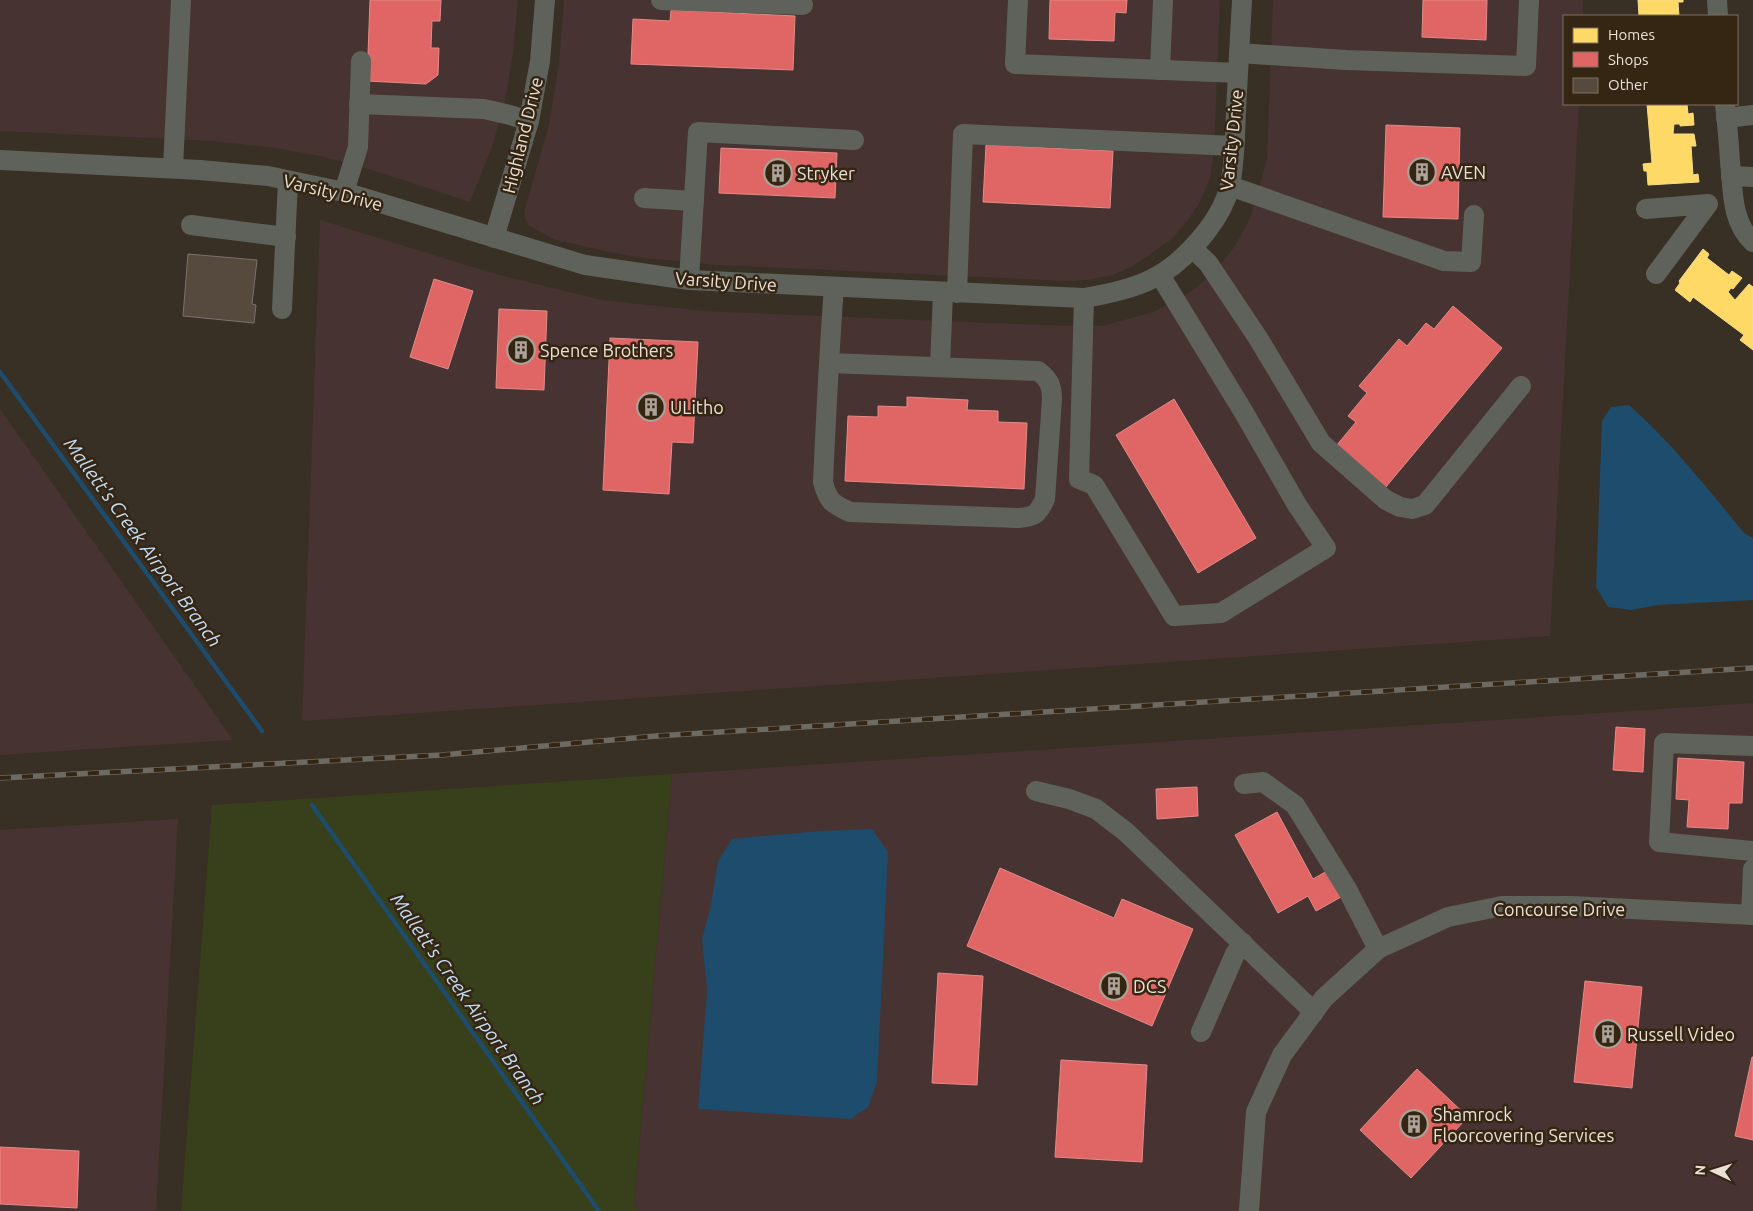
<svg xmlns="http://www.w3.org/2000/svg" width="1753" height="1211" font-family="Ubuntu,sans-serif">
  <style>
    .commercial { fill: #473332 }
    .green { fill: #383f1b }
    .water { fill: #1e4c6d }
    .homes { fill: #ffd966; stroke: #f9db87 }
    .shops { fill: #e06666; stroke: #e38b87 }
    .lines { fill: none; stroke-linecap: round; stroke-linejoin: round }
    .stream { stroke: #1e4c6d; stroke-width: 4.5 }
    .building { fill: #56493e; stroke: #7c736b }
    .minor { stroke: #5f625a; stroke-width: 20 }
    .rail-casing { stroke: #6c6a63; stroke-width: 5.5 }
    .rail { stroke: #352513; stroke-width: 4; stroke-dasharray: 11; stroke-linecap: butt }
    .labels { text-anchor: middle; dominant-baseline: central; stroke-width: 5; stroke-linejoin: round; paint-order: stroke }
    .street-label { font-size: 18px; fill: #ebe0d5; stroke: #352513 }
    .poi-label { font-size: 18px; fill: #ebe0d5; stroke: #352513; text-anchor: start }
    .water-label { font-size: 19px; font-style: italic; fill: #c4e0f8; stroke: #352513 }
  </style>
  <rect width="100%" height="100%" fill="#382f25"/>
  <g class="commercial">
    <path d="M0,0H518L513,53L505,101L492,147L470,202L372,170L321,156L269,147L211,141L0,131Z"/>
    <path d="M564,0H1220L1214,151L1210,178L1200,202L1188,220L1172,239L1133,266L1113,275L1087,280L1066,281L718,265L645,258L614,253L556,240L529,226L525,218V209L549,125L559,62Z"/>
    <path d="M1273,0H1583V16H1564V104H1579L1550,636L302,721L320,220L492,273L602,300L704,311L1067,326H1102L1153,312L1176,301L1194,289L1214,273L1235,246L1251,216L1267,159Z"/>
    <path d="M0,409L233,740L0,755Z"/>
    <path d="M1753,703V1211H639L634,1204L672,774Z"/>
    <path d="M178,819L156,1211H0V830Z"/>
  </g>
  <path class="green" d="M672,774L634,1204L639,1211H181L212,805Z"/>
  <g class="water">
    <path d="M1629,405C1672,443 1708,489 1744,533L1753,538V600L1658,605L1632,610L1608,607L1596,587L1602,421L1611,407Z"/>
    <path d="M872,829L888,852L877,1082L868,1107L851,1119L698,1109L707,991L702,939L711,905L718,861L732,839L821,831Z"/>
  </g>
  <g class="homes">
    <path d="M1638,0H1683V2H1678L1679,16H1639Z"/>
    <path d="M1647,104H1687L1688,114L1693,113L1694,125L1680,126V124H1674L1673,134H1694L1696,146H1691L1693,175L1698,174L1699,182L1648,185L1647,171H1644L1643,164L1652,163Z"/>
    <path d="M1703,249L1709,254L1707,258L1729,275L1732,271L1742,278L1733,289L1731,288L1728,292L1735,300L1749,284L1753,287V350L1740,340L1744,335L1693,297L1690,302L1675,290L1680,283L1679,281Z"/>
  </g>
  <g class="shops">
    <path d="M370,0H441L440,21H432L431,48H439L438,75L426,84L367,81Z"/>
    <path d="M1050,0H1127L1126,13L1115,12L1114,41L1049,39Z"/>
    <path d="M1423,0H1487L1486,40L1422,37Z"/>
    <path d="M671,10L795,16L793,70L631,64L633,19L670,21Z"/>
    <path d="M1386,125L1460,128L1458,219L1383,217Z"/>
    <path d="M986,145L1113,151L1110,208L983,202Z"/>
    <path d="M721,148L837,153L835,198L719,193Z"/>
    <path d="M434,279L473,291L448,369L410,357Z"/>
    <path d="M1453,306L1502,348L1385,488L1336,446L1356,422L1348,416L1367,393L1359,386L1399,339L1407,346L1426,323L1434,329Z"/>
    <path d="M499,309L547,311L544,390L496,388Z"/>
    <path d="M610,338L698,342L693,443L672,442L669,494L603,490Z"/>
    <path d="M907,397L968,400L967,410L998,411V422L1027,423L1024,489L845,481L848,416L878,417V406L907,407Z"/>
    <path d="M1174,399L1256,538L1198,573L1116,435Z"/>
    <path d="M1616,727L1645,729L1643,772L1613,770Z"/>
    <path d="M1678,758L1744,762L1742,803H1729L1728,829L1687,827L1689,800L1676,799Z"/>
    <path d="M1197,787L1198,816L1157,819L1156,789Z"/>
    <path d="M1277,812L1313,879L1327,871L1341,897L1316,911L1308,896L1278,913L1235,835Z"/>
    <path d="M1000,868L1114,918L1122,899L1193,929L1152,1026L967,946Z"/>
    <path d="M938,973L983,976L977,1085L932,1083Z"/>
    <path d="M1585,981L1642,987L1632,1088L1574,1082Z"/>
    <path d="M1752,1057H1753V1140L1735,1136Z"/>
    <path d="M1061,1060L1147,1065L1142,1162L1055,1157Z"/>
    <path d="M1417,1069L1468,1117L1411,1178L1360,1130Z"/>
    <path d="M0,1147L79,1151L77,1208L0,1204Z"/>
  </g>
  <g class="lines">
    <g class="stream">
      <path d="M0,372L262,731"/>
      <path d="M312,805L599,1211"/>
    </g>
  </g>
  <path class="building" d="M188,254L257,260L252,304L256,305L254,323L183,316Z"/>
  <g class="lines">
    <g class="minor">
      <path d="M661,0L803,5"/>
      <path d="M1018,0L1015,64L1238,73"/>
      <path d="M1717,0L1718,16"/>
      <path d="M1239,53L1346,60L1526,66L1529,0"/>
      <path d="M1160,70L1163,0"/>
      <path d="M359,104L484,109L510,115L529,121"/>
      <path d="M1725,104C1727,123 1729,143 1730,162C1733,189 1731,222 1753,242"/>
      <path d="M1726,118L1753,115"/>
      <path d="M0,160L200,170L268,176L344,192L585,265L689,280L1084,298C1139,289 1170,278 1206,232C1217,218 1226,203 1230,185C1235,161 1235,135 1236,110C1238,73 1240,37 1242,0"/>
      <path d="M173,168L181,0"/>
      <path d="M1731,176L1753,177"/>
      <path d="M1230,186L1444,261L1471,262L1474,215"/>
      <path d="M344,192L358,147L361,61"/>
      <path d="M644,198L694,201"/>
      <path d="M1646,209L1708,204L1656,274"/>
      <path d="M191,225L286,237"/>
      <path d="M494,238L529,121L540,61L545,0"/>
      <path d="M1193,249L1208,263L1258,338L1321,443L1386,500L1400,507L1412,509L1425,505L1521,386"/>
      <path d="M689,280L698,132L854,140"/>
      <path d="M957,293L963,134L1234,146"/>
      <path d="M1084,298L1079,479L1094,485L1174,616L1221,613L1326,548L1297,505L1243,411L1160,275"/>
      <path d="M282,309L288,181"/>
      <path d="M829,363L1038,371C1049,379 1052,386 1052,399L1045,499C1038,514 1035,517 1018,518L850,512C832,504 828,501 823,482C826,417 829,352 834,287"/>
      <path d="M940,367L943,293"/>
      <path d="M1753,746L1664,743L1659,842L1753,851"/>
      <path d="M1244,784L1263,782L1295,805L1347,889L1378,949"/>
      <path d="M1036,791L1069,799L1096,809L1126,832L1314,1012"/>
      <path d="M1751,915L1753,869"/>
      <path d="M1201,1032L1235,954L1243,943"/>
      <path d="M1249,1211L1256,1112L1282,1055L1324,998L1378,949L1448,917L1502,906H1571L1753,915"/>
    </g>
    <defs>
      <path id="rail" d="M0,778L442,755L656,736L1753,668"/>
    </defs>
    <use href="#rail" class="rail-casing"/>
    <use href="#rail" class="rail"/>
  </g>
  <defs>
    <symbol id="building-ring" viewBox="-11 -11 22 22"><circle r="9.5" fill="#352513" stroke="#aca297" stroke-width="1.5"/><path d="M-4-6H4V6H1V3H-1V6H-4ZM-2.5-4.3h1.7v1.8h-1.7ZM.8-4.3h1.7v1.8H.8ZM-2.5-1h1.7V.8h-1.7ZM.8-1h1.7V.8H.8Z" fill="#aca297"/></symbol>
  </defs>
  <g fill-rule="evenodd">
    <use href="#building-ring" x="1406" y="156" width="32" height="32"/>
    <use href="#building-ring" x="762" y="157" width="32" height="32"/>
    <use href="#building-ring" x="505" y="334" width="32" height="32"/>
    <use href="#building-ring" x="635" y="391" width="32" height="32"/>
    <use href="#building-ring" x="1098" y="970" width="32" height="32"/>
    <use href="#building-ring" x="1592" y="1018" width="32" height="32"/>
    <use href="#building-ring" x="1398" y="1108" width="32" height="32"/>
  </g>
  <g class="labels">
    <g class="street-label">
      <text transform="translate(522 135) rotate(-76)">Highland Drive</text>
      <text transform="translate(1231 140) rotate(-84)">Varsity Drive</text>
      <text transform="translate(333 192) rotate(14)">Varsity Drive</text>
      <text transform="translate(726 281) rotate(4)">Varsity Drive</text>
      <text x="1559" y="909">Concourse Drive</text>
    </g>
    <g class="poi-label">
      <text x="1441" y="172">AVEN</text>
      <text x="797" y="173">Stryker</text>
      <text x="540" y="350">Spence Brothers</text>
      <text x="670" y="407">ULitho</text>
      <text x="1133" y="986">DCS</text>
      <text x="1627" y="1034">Russell Video</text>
      <text x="1433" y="1114">Shamrock<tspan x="1433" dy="21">Floorcovering Services</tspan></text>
    </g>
    <g class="water-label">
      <text transform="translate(143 542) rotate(54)">Mallett's Creek Airport Branch</text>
      <text transform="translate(468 999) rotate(55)">Mallett's Creek Airport Branch</text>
    </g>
  </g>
  <rect x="1563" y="15" width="175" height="90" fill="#352513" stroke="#7e7061"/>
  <rect x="1573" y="28" width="25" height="15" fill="#ffd966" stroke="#7e7061"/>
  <text x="1608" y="40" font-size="15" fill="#ebe0d5">Homes</text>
  <rect x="1573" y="52" width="25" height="15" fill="#e06666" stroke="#7e7061"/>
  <text x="1608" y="65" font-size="15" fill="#ebe0d5">Shops</text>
  <rect x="1573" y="78" width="25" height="15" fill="#56493e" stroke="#7e7061"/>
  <text x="1608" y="90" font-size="15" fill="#ebe0d5">Other</text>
  <g transform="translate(1713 1171) rotate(274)" stroke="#352513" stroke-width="4" paint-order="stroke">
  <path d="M0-4L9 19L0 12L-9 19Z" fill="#ebe0d5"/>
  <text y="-8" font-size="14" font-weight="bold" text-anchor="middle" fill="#ebe0d5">N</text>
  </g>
</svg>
